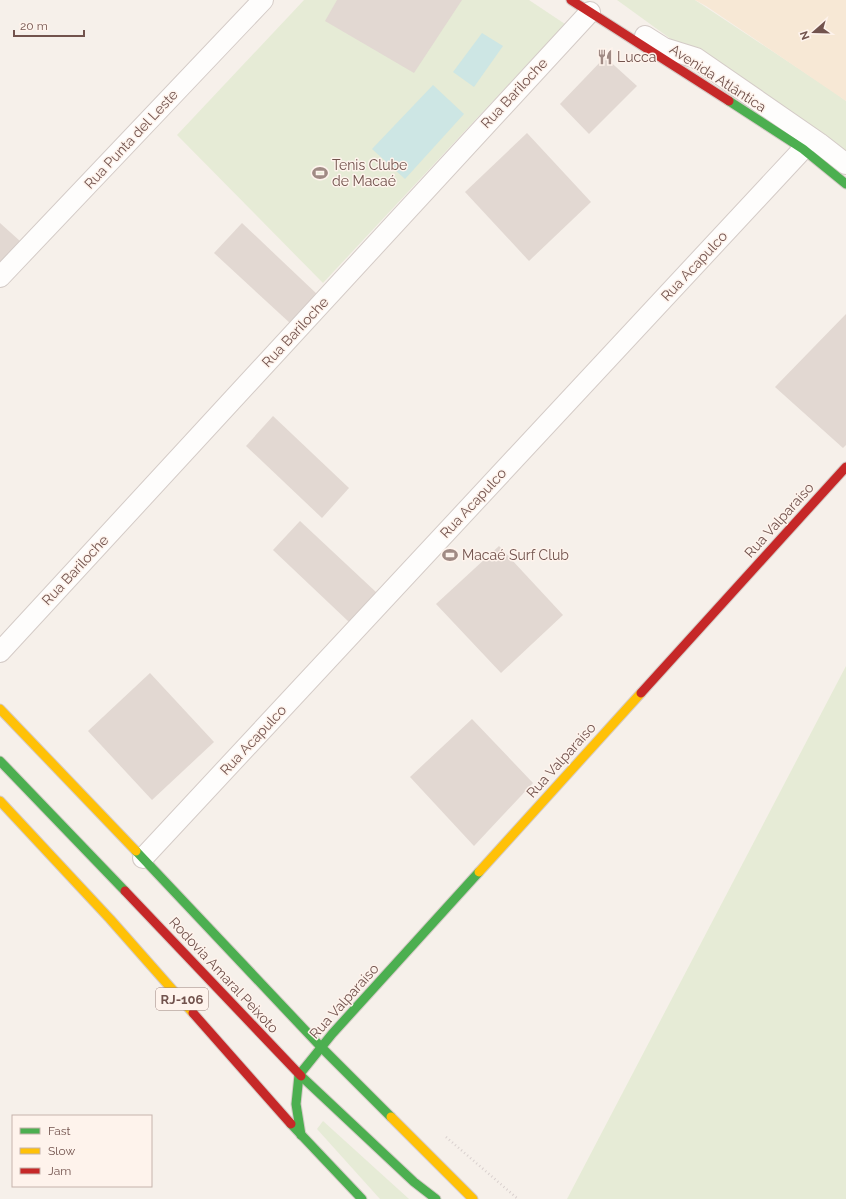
<svg xmlns="http://www.w3.org/2000/svg" width="846" height="1199" font-family="Raleway,sans-serif">
  <style>
    .green { fill: #e6ebd6 }
    .sand { fill: #f7e8d5 }
    .water { fill: #cde6e4 }
    .building { fill: #e2d8d2 }
    .lines { fill: none; stroke-linecap: round; stroke-linejoin: round }
    .street-casing { stroke: #d4cbc7; stroke-width: 22 }
    .fast-casing { stroke: #d5cbc7; stroke-width: 11 }
    .slow-casing { stroke: #d5cbc7; stroke-width: 11 }
    .jam-casing { stroke: #d5cbc7; stroke-width: 11 }
    .path { stroke: #d9d0ce; stroke-width: 2.5; stroke-dasharray: 1 3; stroke-linecap: butt }
    .street { stroke: #fefdfc; stroke-width: 20 }
    .fast { stroke: #4caf50; stroke-width: 9 }
    .slow { stroke: #ffc107; stroke-width: 9 }
    .jam { stroke: #c62828; stroke-width: 9 }
    .labels { text-anchor: middle; dominant-baseline: central; stroke-width: 3; stroke-linejoin: round; paint-order: stroke }
    .shield { fill: #fef3ec; stroke: #9c837d; stroke-width: 1 }
    .shield-label { font-size: 13px; font-weight: bold; fill: #72534d }
    .poi-label { font-size: 14px; fill: #72534d; stroke: #fef3ec; text-anchor: start }
    .street-label { font-size: 14px; fill: #72534d; stroke: #fef3ec }
  </style>
  <rect width="100%" height="100%" fill="#f6f0ea"/>
  <g class="green">
    <path d="M304,0H529L565,24L323,283L177,135Z"/>
    <path d="M617,0H695L837,94L846,101V166Z"/>
    <path d="M846,666V1199H567Z"/>
    <path d="M323,1121L409,1199H380L317,1129Z"/>
  </g>
  <path class="sand" d="M695,0H846V101L706,6Z"/>
  <g class="water">
    <path d="M482,33L503,46L474,87L453,72Z"/>
    <path d="M433,85L464,114L405,179L372,149Z"/>
  </g>
  <g class="building">
    <path d="M337,0H462L414,73L325,21Z"/>
    <path d="M605,57L637,86L589,134L560,104Z"/>
    <path d="M527,133L591,202L529,261L465,192Z"/>
    <path d="M0,223L20,241L0,263Z"/>
    <path d="M242,223L318,295L291,324L214,253Z"/>
    <path d="M846,314V445L843,448L775,387Z"/>
    <path d="M273,416L349,488L322,518L246,446Z"/>
    <path d="M300,521L377,593L349,622L273,550Z"/>
    <path d="M499,546L563,615L501,673L436,604Z"/>
    <path d="M150,673L214,742L152,800L88,731Z"/>
    <path d="M472,719L533,783L474,846L410,777Z"/>
  </g>
  <g class="lines">
    <defs>
      <g id="street">
        <path d="M645,36L664,48L696,58L819,143L846,164"/>
        <path d="M0,277L263,0"/>
        <path d="M0,652L590,12"/>
        <path d="M143,858L803,149"/>
      </g>
      <g id="fast">
        <path d="M729,101L803,149L846,184"/>
        <path d="M0,761L125,891"/>
        <path d="M136,851L321,1047L391,1117"/>
        <path d="M299,1075L332,1034L479,872"/>
        <path d="M299,1075L296,1104L301,1135"/>
        <path d="M301,1076L414,1182L436,1199"/>
        <path d="M291,1124L362,1199"/>
      </g>
      <g id="slow">
        <path d="M0,709L136,851"/>
        <path d="M0,801L110,919L193,1013"/>
        <path d="M479,872L641,693"/>
        <path d="M391,1117L473,1199"/>
      </g>
      <g id="jam">
        <path d="M571,0L729,101"/>
        <path d="M641,693L846,467"/>
        <path d="M125,891L301,1076"/>
        <path d="M193,1013L291,1124"/>
      </g>
    </defs>
    <use href="#street" class="street-casing"/>
    <use href="#fast" class="fast-casing"/>
    <use href="#slow" class="slow-casing"/>
    <use href="#jam" class="jam-casing"/>
    <path class="path" d="M446,1137L518,1199"/>
    <use href="#street" class="street"/>
    <use href="#fast" class="fast"/>
    <use href="#slow" class="slow"/>
    <use href="#jam" class="jam"/>
  </g>
  <defs>
    <symbol id="restaurant-bare" viewBox="-9 -9 18 18"><path d="M-5-6h1v4h1v-4h1v4h1v-4h1v5L-1.5 .5V6h-2V.5L-5-1ZM5-6V6H3V1.5H1.5Q1.5-4 5-6Z" fill="#a08a84" stroke="#fef3ec" stroke-width="2.5" paint-order="stroke"/></symbol>
    <symbol id="stadium-bare" viewBox="-9 -9 18 18"><path d="M0-5a6.5 5 0 1 0 0 10a6.5 5 0 1 0 0-10ZM-3.5-1.8h7v3.6h-7Z" fill="#a08a84" stroke="#fef3ec" stroke-width="2.5" paint-order="stroke"/></symbol>
  </defs>
  <g fill-rule="evenodd">
    <use href="#restaurant-bare" x="594" y="46" width="22" height="22"/>
    <use href="#stadium-bare" x="309" y="162" width="22" height="22"/>
    <use href="#stadium-bare" x="439" y="544" width="22" height="22"/>
  </g>
  <g class="labels">
    <rect class="shield" x="156" y="988" width="52" height="22" rx="3"/>
    <g class="shield-label">
      <text x="182" y="999">RJ-106</text>
    </g>
    <g class="poi-label">
      <text x="617" y="57">Lucca</text>
      <text x="332" y="165">Tenis Clube<tspan x="332" dy="16">de Macaé</tspan></text>
      <text x="462" y="555">Macaé Surf Club</text>
    </g>
    <g class="street-label">
      <text transform="translate(718 78) rotate(33)">Avenida Atlântica</text>
      <text transform="translate(514 93) rotate(-47)">Rua Bariloche</text>
      <text transform="translate(131 139) rotate(-47)">Rua Punta del Leste</text>
      <text transform="translate(694 266) rotate(-47)">Rua Acapulco</text>
      <text transform="translate(295 332) rotate(-47)">Rua Bariloche</text>
      <text transform="translate(473 503) rotate(-47)">Rua Acapulco</text>
      <text transform="translate(779 520) rotate(-48)">Rua Valparaiso</text>
      <text transform="translate(75 570) rotate(-47)">Rua Bariloche</text>
      <text transform="translate(253 740) rotate(-47)">Rua Acapulco</text>
      <text transform="translate(561 760) rotate(-48)">Rua Valparaiso</text>
      <text transform="translate(224 975) rotate(47)">Rodovia Amaral Peixoto</text>
      <text transform="translate(344 1001) rotate(-48)">Rua Valparaiso</text>
    </g>
  </g>
  <rect x="12" y="1115" width="140" height="72" fill="#fef3ec" stroke="#c6b3ac"/>
  <rect x="20" y="1128" width="20" height="6" fill="#4caf50" stroke="#c6b3ac"/>
  <text x="48" y="1135" font-size="12" fill="#72534d">Fast</text>
  <rect x="20" y="1148" width="20" height="6" fill="#ffc107" stroke="#c6b3ac"/>
  <text x="48" y="1155" font-size="12" fill="#72534d">Slow</text>
  <rect x="20" y="1168" width="20" height="6" fill="#c62828" stroke="#c6b3ac"/>
  <text x="48" y="1175" font-size="12" fill="#72534d">Jam</text>
  <g transform="translate(814 32) rotate(250)" stroke="#fef3ec" stroke-width="3" paint-order="stroke">
  <path d="M0-3L7 15L0 10L-7 15Z" fill="#72534d"/>
  <text y="-6" font-size="11" font-weight="bold" text-anchor="middle" fill="#72534d">N</text>
  </g>
  <path d="M14 30v6h70v-6" fill="none" stroke="#72534d" stroke-width="2"/>
  <text x="20" y="30" font-size="12" fill="#72534d" stroke="#fef3ec" stroke-width="3" paint-order="stroke">20 m</text>
</svg>
